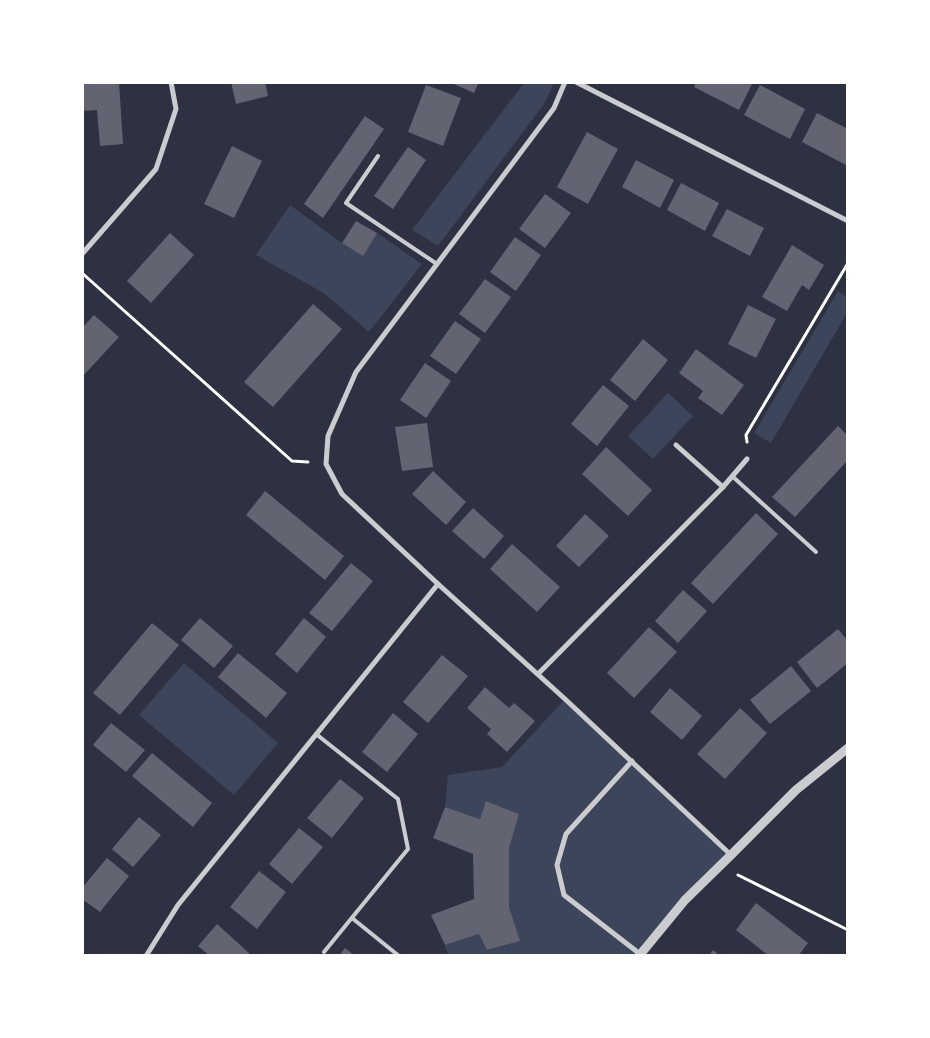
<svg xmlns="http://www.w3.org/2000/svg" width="930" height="1038" font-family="'Work Sans',sans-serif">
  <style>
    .green { fill: #3c4559 }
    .building { fill: #626471 }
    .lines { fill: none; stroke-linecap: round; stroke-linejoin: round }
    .path { stroke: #fff; stroke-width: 3 }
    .service { stroke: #caccd0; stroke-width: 4 }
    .minor { stroke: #caccd0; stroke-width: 5 }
    .tertiary { stroke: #caccd0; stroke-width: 9 }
  </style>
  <rect width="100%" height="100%" fill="#2d3142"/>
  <g class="green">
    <path d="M524,83H554L544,104L438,246L412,230Z"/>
    <path d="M290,205L342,243L377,233L422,264L369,332L325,294L256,255Z"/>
    <path d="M838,291L847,297V313L771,443L754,433Z"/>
    <path d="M668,393L693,416L653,459L628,436Z"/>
    <path d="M184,663L278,743L234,795L139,715Z"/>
    <path d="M565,699L731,855L639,955H448L445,945L479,934L487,950L519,941L509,907V848L519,814L486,801L480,819L445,807L448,775L502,767Z"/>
  </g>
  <g class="building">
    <path d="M82,82H119L123,144L100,146L97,110L82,111Z"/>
    <path d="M231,82H265L268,96L236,104Z"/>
    <path d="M449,82H479L474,93Z"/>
    <path d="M696,82H753L739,110L694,87Z"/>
    <path d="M426,85L461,98L443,146L408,132Z"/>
    <path d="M760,85L805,109L790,139L744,115Z"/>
    <path d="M817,113L848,129V166L802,142Z"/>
    <path d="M365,116L384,129L323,218L304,204Z"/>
    <path d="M587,132L618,149L588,204L557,187Z"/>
    <path d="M232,146L262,161L234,218L204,204Z"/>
    <path d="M408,147L426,160L393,209L374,196Z"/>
    <path d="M636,160L674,180L660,208L622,187Z"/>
    <path d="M681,183L719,203L705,231L667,210Z"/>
    <path d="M545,194L571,213L545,248L519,229Z"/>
    <path d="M727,209L764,228L750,256L712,236Z"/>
    <path d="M356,221L377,233L363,256L342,243Z"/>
    <path d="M170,233L194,255L151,303L127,281Z"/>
    <path d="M515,237L541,255L516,291L490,272Z"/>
    <path d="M792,245L824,265L809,290L802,285L787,311L762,297Z"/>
    <path d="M485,279L511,297L485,333L459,314Z"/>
    <path d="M313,304L342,329L273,407L244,382Z"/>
    <path d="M748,305L776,319L756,358L728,344Z"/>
    <path d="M94,315L119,337L82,377V328Z"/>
    <path d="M455,321L481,339L456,374L430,356Z"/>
    <path d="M643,339L668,360L635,401L610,380Z"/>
    <path d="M696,349L744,385L722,415L698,398L703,391L679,373Z"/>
    <path d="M425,363L451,381L426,418L400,400Z"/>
    <path d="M603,385L629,406L597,446L571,424Z"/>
    <path d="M427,423L433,467L402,471L395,427Z"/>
    <path d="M838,426L848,436V460L795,517L772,497Z"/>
    <path d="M606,447L652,490L628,516L582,474Z"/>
    <path d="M433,471L466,502L446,525L412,494Z"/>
    <path d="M265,491L344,556L325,580L246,515Z"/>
    <path d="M473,508L504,536L484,559L452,531Z"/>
    <path d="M756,513L778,534L713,604L691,583Z"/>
    <path d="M585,514L609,536L579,567L556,546Z"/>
    <path d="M512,544L560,587L537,612L490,569Z"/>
    <path d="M351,563L373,581L332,631L309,613Z"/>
    <path d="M683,590L707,611L678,643L655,621Z"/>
    <path d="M200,618L233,646L214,668L181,640Z"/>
    <path d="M304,618L326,637L297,673L275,654Z"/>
    <path d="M152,623L179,645L120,715L93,693Z"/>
    <path d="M649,627L677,652L634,698L607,673Z"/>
    <path d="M838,629L848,641V663L817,688L797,662Z"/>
    <path d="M238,653L287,693L266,718L218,677Z"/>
    <path d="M442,655L468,676L428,723L403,702Z"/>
    <path d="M791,666L811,691L770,724L750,700Z"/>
    <path d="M485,687L509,708L514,703L535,721L507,752L487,734L491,729L467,708Z"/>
    <path d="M670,688L702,716L682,740L650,712Z"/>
    <path d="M740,708L767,733L725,779L697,754Z"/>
    <path d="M393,713L418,734L387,772L362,752Z"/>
    <path d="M111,723L145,750L126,772L93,745Z"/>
    <path d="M152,753L212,803L193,827L132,776Z"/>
    <path d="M340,779L364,798L332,838L307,818Z"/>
    <path d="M486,801L519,814L509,848V907L520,941L487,950L479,934L445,945L431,915L474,899L473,854L433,838L445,807L480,819Z"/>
    <path d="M139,817L161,835L133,867L112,849Z"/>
    <path d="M299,828L323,847L292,884L269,864Z"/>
    <path d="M107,858L129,876L100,912L82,899V888Z"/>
    <path d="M259,871L286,892L257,929L230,907Z"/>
    <path d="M756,903L808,943L798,956H769L736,930Z"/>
    <path d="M217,924L238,943L252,956H210L198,946Z"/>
    <path d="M345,948L355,956H339Z"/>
    <path d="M713,950L720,956H709Z"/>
  </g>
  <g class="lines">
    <g class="path">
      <path d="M82,273L292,461L308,462"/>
      <path d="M747,442L746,435L848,263"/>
      <path d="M738,875L848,930"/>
    </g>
    <g class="service">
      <path d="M378,156L346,203L437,264"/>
      <path d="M732,476L816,552"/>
      <path d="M316,734L398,799L408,849L324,952"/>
      <path d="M352,918L399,956"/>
    </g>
    <g class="minor">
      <path d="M565,82L554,108L356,372L328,436L326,464L342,494L438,584L565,699L731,855"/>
      <path d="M576,82L848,221"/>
      <path d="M82,254L156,169L176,109L171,82"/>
      <path d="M676,445L723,487"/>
      <path d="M538,674L723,487L747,459"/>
      <path d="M632,761L566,834L557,865L564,895L640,954"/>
      <path d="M146,956L178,905L438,584"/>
    </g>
    <path class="tertiary" d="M639,956L685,900L731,855L796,790L848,748"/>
  </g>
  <rect width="930" height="1038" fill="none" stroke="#ffffff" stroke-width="168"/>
</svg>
